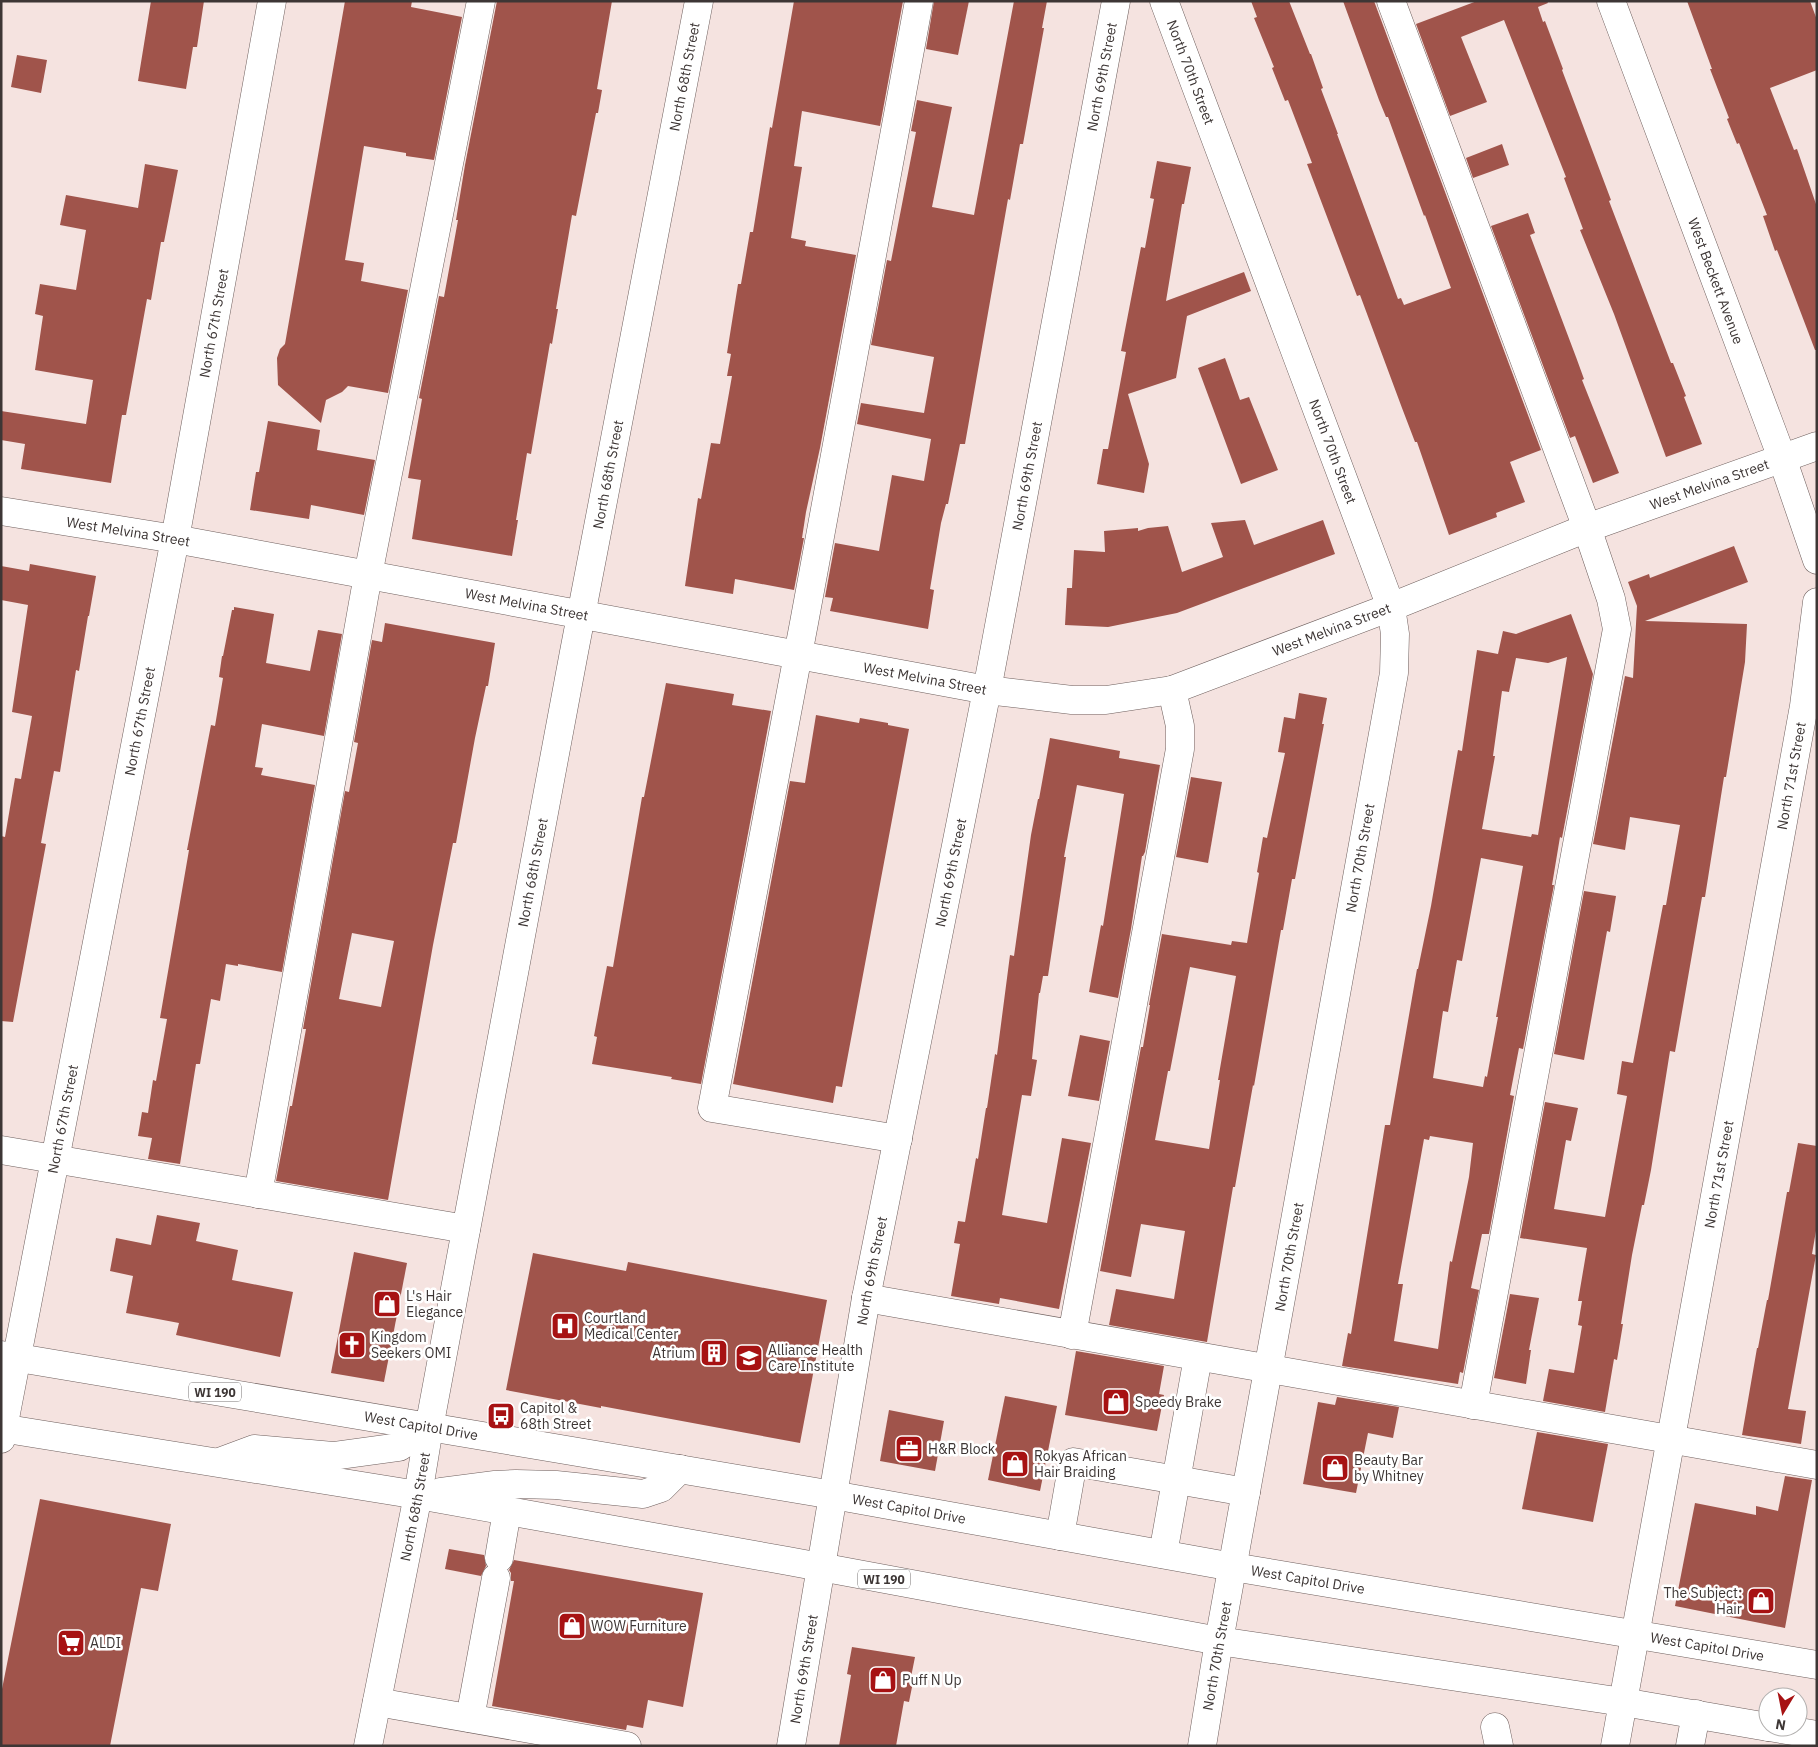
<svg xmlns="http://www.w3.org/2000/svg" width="1818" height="1747" font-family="'IBM Plex Sans',sans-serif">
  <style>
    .building { fill: #a0544b; fill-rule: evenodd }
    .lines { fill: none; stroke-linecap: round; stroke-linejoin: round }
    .minor-casing { stroke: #6e5f5d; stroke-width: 29 }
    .major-casing { stroke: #6e5f5d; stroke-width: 29 }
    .minor { stroke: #fff; stroke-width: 28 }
    .major { stroke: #fff; stroke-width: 28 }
    .labels { text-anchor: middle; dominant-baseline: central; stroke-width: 5; stroke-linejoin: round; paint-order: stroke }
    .shield { fill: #fff; stroke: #777272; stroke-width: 1 }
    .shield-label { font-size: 12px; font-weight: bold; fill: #3d3635 }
    .street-label { font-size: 14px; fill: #3d3635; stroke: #fff }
    .poi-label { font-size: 14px; fill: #3d3635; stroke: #fff; text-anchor: start }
  </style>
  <rect width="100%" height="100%" fill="#f5e3e0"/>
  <g class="building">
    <path d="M151,1H204L197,47H193L186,89L138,81Z"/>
    <path d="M345,1H412L411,7L462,17L434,160L406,156V153L364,146L345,260L364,263L361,281L408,290L388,393L348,386L342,392L326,400L321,423L278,385L277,358L280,349L285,344Z"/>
    <path d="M497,1H612L597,89L602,90L598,113H596L576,216L572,215L556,309H558L552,344L550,343L531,454L527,453L516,520H518L512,556L412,539L421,480L408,478L422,399L419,398L439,296L444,297L458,220H456L465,165Z"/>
    <path d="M794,1H903L880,126L802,111L794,166L802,167L791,238L806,241L805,246L856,255L820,448L806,512L802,538H804L794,590L735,579L733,594L685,586L698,498L701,499L711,443L720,444L732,376H727L731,354L727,353L738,284H741L750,232H753L770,127L772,128Z"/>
    <path d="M934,1H969L958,55L926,49Z"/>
    <path d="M1014,1H1047L1042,28H1044L1023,144H1020L1010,200L1008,199L965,444H960L948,504H946L941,523L930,589L934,590L928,629L830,611L833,598L825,597L835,543L879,551L892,475L924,481L931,439L857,424L861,403L924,413L934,357L871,345L887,260L891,261L916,132L911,131L917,100L952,107L932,207L974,215Z"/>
    <path d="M1251,1H1289L1310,54H1311L1323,88L1321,89L1338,134H1337L1398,299L1401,298L1404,305L1451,288L1425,215L1424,216L1388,117H1386L1379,100L1343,1H1374L1541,450L1510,462L1525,502L1496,513L1497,517L1449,535L1417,442H1415L1402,408L1360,295L1357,296L1307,164L1312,163L1288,100L1285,101L1272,68L1274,67L1254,18L1257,17Z"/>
    <path d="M1477,1H1547L1548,3L1538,7L1543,22L1545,21L1563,69L1562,70L1611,200L1609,201L1671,363H1673L1686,396L1684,397L1702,444L1666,457L1614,314L1580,230L1583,229L1564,178L1566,177L1504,20L1461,37L1487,102L1450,116L1416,24Z"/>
    <path d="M1687,1H1810L1817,20V70L1770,88L1794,150L1797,149L1817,207V350H1815L1777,250L1775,251L1763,216L1767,215L1739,143L1737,144L1727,119L1729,118L1710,69H1712Z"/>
    <path d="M17,55L47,60L41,93L11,87Z"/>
    <path d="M1502,144L1509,165L1473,178L1466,158Z"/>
    <path d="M1157,161L1191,167L1184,204H1182L1166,301L1244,272L1251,291L1187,316L1176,378L1128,394L1149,464L1144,493L1097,484L1103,449H1108L1126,352L1121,351L1141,247L1145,248L1154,199L1150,198Z"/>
    <path d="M145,164L178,170L164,242H161L151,300L147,299L126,415H122L111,483L21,469L25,444L1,440V411L86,424L93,380L35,370L43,316L35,314L40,284L76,290L86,230L60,225L66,195L138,208Z"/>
    <path d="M1528,213L1535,233L1530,235L1576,357L1584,379L1582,380L1619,473L1593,483L1575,436L1570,438L1491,226Z"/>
    <path d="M1225,358L1240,400L1249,397L1278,470L1241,484L1198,368Z"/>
    <path d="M268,421L320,430L317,450L375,460L364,515L311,505L309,519L250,510L256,472H259Z"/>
    <path d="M1245,520L1254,545L1323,520L1335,554L1177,613L1108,627L1065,625L1067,588H1072L1074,550L1105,552L1104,531L1138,528V531L1148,528L1168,526L1182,572L1223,557L1211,523Z"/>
    <path d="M1734,546L1748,582L1645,621L1747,624L1745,662L1726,777H1724L1705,897H1702L1675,1052L1670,1051L1651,1170L1644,1205H1642L1632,1255L1621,1324H1623L1617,1360L1614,1359L1605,1412L1543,1401L1549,1369L1574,1373L1582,1326L1578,1325L1582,1301H1578L1587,1248L1520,1238L1545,1102L1578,1108L1571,1141L1566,1140L1554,1209L1605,1217L1627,1096L1617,1094L1622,1061L1633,1063L1663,905H1666L1680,825L1630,817L1625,850L1593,844L1625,676L1633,678L1637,606L1628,582L1649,574L1650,578Z"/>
    <path d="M30,564L96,576L89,616H88L79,671L76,670L60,772L54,771L41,843L46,844L13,1022L1,1021V836L5,837L15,778L21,779L32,716L12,712L28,605L1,600V566L29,571Z"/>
    <path d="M234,607L274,614L266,663L310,671L318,630L342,634L324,736L262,724L255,767L263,768L261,775L315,785L282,972L238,964V966L226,964L220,1001L211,999L200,1064H196L180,1164L148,1159L152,1138L138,1136L142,1112L148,1113L153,1080L156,1081L167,1019L160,1018L189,850H187L211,725L215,726L223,678L219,677L222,656H223L232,610H234Z"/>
    <path d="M1571,614L1593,674L1562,838L1560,837L1552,885H1554L1523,1049L1519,1048L1510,1095L1514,1096L1489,1234H1482L1471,1288L1479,1290L1463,1373L1460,1372L1458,1384L1342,1366L1348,1333L1351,1334L1385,1125H1390L1417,969H1418L1431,906L1458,750L1462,751L1477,650L1498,654L1503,631L1516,634ZM1567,657L1538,835L1532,834L1531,837L1482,829L1495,756H1493L1502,691L1509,692L1516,658L1548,663ZM1481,858L1523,866L1496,1017H1498L1487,1077L1485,1076L1483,1087L1433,1078L1443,1011L1448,1012L1457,960L1462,961ZM1430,1136L1473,1143L1469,1177L1452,1262L1450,1261L1438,1349L1394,1341L1403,1284H1398L1424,1139L1429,1140Z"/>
    <path d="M385,623L495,643L488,686H486L475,738L456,843H453L433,945L388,1200L276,1181L290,1106H292L306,1029H303L345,791L349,792L358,743L354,742L372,640L382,642ZM352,933L394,941L381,1007L339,999Z"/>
    <path d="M666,683L734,694L732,705L771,711L701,1084L671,1079L672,1077L592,1064L597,1037L594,1036L607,966L613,967L642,797H644Z"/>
    <path d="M1299,693L1327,698L1322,724H1324L1295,879H1292L1283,930H1281L1254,1086L1253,1085L1235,1187H1233L1207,1342L1109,1325L1116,1289L1174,1299L1185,1231L1141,1224L1131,1277L1100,1271L1141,1047H1143L1150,1005H1149L1162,934L1231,945L1232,941L1247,943L1259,873L1257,872L1263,837L1267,838L1285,753L1278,752L1284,717L1295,719ZM1190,967L1236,976L1218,1080H1220L1209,1149L1155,1140L1168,1071H1170Z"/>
    <path d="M816,715L859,723L860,718L888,723V725L909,729L842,1087L836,1086L833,1103L733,1084L790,781L805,783Z"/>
    <path d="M1050,738L1120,751L1119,758L1160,765L1145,852L1143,856H1142L1131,929L1118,998L1089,992L1101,925L1103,926L1124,794L1077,785L1064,857H1066L1048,976H1043L1040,993H1039L1032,1059L1037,1060L1031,1096L1022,1095L1002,1215L1047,1223L1062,1138L1091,1143L1059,1309L1000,1298L999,1304L951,1296L960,1244L954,1243L958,1221L965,1222L976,1158L978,1159L986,1108H987L995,1054L997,1055L1010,955L1014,956L1031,835L1038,799H1039Z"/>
    <path d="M1191,777L1222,782L1208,863L1176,857Z"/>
    <path d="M1584,891L1616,896L1610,932L1607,931L1584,1060L1554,1054Z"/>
    <path d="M1080,1035L1110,1041L1099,1101L1068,1096Z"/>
    <path d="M1798,1143L1817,1146V1225L1812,1254L1816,1255L1788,1409L1806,1411L1801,1444L1742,1435L1757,1348H1758L1767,1300H1768L1787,1192H1789Z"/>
    <path d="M157,1215L200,1223L196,1241L238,1250L232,1280L293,1292L280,1357L176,1335L179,1323L126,1313L133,1276L110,1271L116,1238L151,1245Z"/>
    <path d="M354,1252L407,1263L384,1382L331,1373Z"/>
    <path d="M533,1253L626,1271L628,1262L827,1300L800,1443L601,1406V1408L506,1390Z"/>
    <path d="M1510,1294L1539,1298L1529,1350H1531L1526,1384L1494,1378Z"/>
    <path d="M1076,1351L1164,1366L1159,1394L1164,1395L1157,1431L1065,1415Z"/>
    <path d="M1005,1396L1057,1406L1040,1491L988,1480Z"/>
    <path d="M1337,1397L1399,1407L1393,1438L1368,1433L1356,1493L1303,1484L1318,1402L1335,1405Z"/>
    <path d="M889,1410L944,1421L935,1471L880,1461Z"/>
    <path d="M1537,1432L1608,1444L1593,1522L1522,1509Z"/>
    <path d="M1785,1476L1812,1480L1785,1628L1675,1606L1695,1503L1756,1515V1506L1778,1511Z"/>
    <path d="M40,1499L171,1524L158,1591L141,1588L110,1746H1V1694Z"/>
    <path d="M449,1549L484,1555L486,1566L481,1576L445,1569Z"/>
    <path d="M514,1560L703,1593L683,1707L648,1700L643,1728L627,1725L626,1730L492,1706L514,1581H511V1573L509,1570Z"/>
    <path d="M852,1647L915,1657L911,1677H914L909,1702L904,1701L896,1746H839L851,1675L847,1674Z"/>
  </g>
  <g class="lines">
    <defs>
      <g id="minor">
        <path id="s1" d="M1164,1L1391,607L1395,634L1394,673L1219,1641L1202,1746"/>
        <path d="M1391,1L1587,528L1611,599L1617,629L1473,1405"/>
        <path id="s2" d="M1611,1L1782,458L1817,560"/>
        <path id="s3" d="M1,511L175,539L987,690L1072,700H1106L1172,690L1391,607L1587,528L1817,446"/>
        <path d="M898,1139L712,1108L804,623L919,1"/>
        <path d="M1,1150L466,1229"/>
        <path d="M258,1194L368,575L481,1"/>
        <path d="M866,1298L1817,1465"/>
        <path d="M1072,1335L1180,749V726L1172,690"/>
        <path id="s4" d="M1,1439L175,539L272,1"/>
        <path d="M1060,1536L1073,1462L1246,1492"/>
        <path d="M1163,1554L1198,1357"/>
        <path d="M499,1558L507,1511"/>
        <path d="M377,1702L627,1746"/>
        <path d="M470,1718L496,1578"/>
        <path d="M1495,1727L1499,1746"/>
        <path id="s5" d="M368,1746L418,1495L429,1428L574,652L699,1"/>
        <path id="s6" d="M791,1746L866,1298L987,690L1116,1"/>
        <path id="s7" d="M1615,1746L1804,706L1817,602"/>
        <path d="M1690,1746L1696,1714"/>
      </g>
      <g id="major">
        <path id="s8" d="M1,1355L833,1495L1233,1567L1817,1665"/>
        <path d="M1,1428L418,1495L788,1561L1219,1641L1623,1702L1768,1727"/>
        <path d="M219,1462L254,1449L333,1456L399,1447L429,1428"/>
        <path d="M441,1492L495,1485L516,1484L556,1485L643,1494L661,1488L680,1469"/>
        <path d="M1769,1727L1817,1735"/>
      </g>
    </defs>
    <use href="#minor" class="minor-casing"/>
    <use href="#major" class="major-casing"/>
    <use href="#minor" class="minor"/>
    <use href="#major" class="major"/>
  </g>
  <defs>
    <symbol id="shop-square" viewBox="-11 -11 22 22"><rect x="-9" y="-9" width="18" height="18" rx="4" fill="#a71213" stroke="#fff"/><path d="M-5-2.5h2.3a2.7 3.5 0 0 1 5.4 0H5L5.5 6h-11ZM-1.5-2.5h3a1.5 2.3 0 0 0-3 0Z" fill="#fff"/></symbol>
    <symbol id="hospital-square" viewBox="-11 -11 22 22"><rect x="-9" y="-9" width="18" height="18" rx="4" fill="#a71213" stroke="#fff"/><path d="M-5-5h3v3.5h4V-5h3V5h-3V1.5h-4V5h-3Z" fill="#fff"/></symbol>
    <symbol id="church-square" viewBox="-11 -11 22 22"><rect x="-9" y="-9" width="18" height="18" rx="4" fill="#a71213" stroke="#fff"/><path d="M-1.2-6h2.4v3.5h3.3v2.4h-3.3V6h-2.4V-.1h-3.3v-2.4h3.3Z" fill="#fff"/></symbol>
    <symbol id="building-square" viewBox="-11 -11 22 22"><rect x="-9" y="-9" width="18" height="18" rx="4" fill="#a71213" stroke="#fff"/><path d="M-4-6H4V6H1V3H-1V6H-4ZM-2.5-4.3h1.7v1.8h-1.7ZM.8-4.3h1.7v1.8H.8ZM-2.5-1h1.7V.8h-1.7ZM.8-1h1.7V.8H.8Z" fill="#fff"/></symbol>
    <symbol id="university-square" viewBox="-11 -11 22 22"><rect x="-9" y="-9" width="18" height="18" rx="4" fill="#a71213" stroke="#fff"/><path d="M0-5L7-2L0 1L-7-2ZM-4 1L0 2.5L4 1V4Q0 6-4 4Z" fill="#fff"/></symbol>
    <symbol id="bus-square" viewBox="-11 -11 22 22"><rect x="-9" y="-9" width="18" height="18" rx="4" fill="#a71213" stroke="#fff"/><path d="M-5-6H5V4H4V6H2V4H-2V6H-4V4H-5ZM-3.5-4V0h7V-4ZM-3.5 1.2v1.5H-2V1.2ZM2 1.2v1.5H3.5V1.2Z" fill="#fff"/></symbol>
    <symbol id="office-square" viewBox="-11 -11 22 22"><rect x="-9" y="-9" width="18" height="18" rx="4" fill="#a71213" stroke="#fff"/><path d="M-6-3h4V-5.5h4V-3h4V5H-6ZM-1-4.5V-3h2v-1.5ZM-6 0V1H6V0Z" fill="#fff"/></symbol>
    <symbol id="supermarket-square" viewBox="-11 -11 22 22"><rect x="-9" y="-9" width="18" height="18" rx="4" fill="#a71213" stroke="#fff"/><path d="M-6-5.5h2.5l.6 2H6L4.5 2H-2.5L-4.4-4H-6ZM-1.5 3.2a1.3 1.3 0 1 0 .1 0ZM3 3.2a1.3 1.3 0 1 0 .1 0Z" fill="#fff"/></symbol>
  </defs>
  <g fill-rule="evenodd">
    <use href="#shop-square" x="371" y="1288" width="32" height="32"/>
    <use href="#hospital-square" x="549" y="1310" width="32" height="32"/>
    <use href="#church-square" x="336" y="1329" width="32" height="32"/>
    <use href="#building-square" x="698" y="1337" width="32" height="32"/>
    <use href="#university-square" x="733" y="1342" width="32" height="32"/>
    <use href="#shop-square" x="1100" y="1386" width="32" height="32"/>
    <use href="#bus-square" x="485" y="1400" width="32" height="32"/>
    <use href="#office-square" x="893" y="1433" width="32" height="32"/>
    <use href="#shop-square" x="999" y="1448" width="32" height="32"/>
    <use href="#shop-square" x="1319" y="1452" width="32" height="32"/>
    <use href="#shop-square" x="1745" y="1585" width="32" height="32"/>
    <use href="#shop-square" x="556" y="1610" width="32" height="32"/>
    <use href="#supermarket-square" x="55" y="1627" width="32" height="32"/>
    <use href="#shop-square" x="867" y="1664" width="32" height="32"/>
  </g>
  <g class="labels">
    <g class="shield">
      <rect x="189" y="1382.5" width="52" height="19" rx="4"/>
      <rect x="858" y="1569.5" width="52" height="19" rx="4"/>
    </g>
    <g class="shield-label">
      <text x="215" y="1392">WI 190</text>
      <text x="884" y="1579">WI 190</text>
    </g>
    <g class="street-label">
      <text stroke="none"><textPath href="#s1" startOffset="76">North 70th Street</textPath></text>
      <text stroke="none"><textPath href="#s6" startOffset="1698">North 69th Street</textPath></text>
      <text stroke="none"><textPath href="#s5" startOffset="1699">North 68th Street</textPath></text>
      <text stroke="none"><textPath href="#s2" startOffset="299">West Beckett Avenue</textPath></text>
      <text stroke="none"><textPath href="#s4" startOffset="1136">North 67th Street</textPath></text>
      <text stroke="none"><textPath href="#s1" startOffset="481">North 70th Street</textPath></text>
      <text stroke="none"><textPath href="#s5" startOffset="1294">North 68th Street</textPath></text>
      <text stroke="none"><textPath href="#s6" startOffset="1292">North 69th Street</textPath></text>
      <text stroke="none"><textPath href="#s3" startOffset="1764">West Melvina Street</textPath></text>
      <text stroke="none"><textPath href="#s3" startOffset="129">West Melvina Street</textPath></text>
      <text stroke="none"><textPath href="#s3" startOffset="534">West Melvina Street</textPath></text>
      <text stroke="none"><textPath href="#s3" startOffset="1359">West Melvina Street</textPath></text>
      <text stroke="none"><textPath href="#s3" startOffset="939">West Melvina Street</textPath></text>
      <text stroke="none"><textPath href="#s4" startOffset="731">North 67th Street</textPath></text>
      <text stroke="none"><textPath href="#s7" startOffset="986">North 71st Street</textPath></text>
      <text transform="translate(1360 858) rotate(-80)">North 70th Street</text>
      <text stroke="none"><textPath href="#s5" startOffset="889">North 68th Street</textPath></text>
      <text stroke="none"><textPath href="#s6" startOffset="888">North 69th Street</textPath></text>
      <text stroke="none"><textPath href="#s4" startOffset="326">North 67th Street</textPath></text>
      <text stroke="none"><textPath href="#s7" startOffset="581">North 71st Street</textPath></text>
      <text transform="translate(1289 1257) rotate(-80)">North 70th Street</text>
      <text stroke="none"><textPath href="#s6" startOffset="482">North 69th Street</textPath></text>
      <text stroke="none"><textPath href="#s8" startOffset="426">West Capitol Drive</textPath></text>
      <text stroke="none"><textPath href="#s5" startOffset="244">North 68th Street</textPath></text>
      <text stroke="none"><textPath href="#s8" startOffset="921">West Capitol Drive</textPath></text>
      <text stroke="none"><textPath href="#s8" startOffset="1326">West Capitol Drive</textPath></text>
      <text stroke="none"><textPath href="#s8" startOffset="1731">West Capitol Drive</textPath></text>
      <text transform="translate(1217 1656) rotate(-80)">North 70th Street</text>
      <text stroke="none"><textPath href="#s6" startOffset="78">North 69th Street</textPath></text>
    </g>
    <g class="poi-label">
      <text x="406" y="1296">L's Hair<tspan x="406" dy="16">Elegance</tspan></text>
      <text x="584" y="1318">Courtland<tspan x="584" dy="16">Medical Center</tspan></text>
      <text x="371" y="1337">Kingdom<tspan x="371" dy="16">Seekers OMI</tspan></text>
      <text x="768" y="1350">Alliance Health<tspan x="768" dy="16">Care Institute</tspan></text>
      <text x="695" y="1353" text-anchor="end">Atrium</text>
      <text x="1135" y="1402">Speedy Brake</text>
      <text x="520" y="1408">Capitol &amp;<tspan x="520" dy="16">68th Street</tspan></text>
      <text x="928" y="1449">H&amp;R Block</text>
      <text x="1034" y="1456">Rokyas African<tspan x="1034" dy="16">Hair Braiding</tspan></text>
      <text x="1354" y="1460">Beauty Bar<tspan x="1354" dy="16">by Whitney</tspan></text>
      <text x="1742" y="1593" text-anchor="end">The Subject:<tspan x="1742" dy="16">Hair</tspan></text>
      <text x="591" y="1626">WOW Furniture</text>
      <text x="90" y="1643">ALDI</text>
      <text x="902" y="1680">Puff N Up</text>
    </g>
  </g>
  <rect width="1818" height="1747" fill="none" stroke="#3d3635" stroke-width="5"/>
  <g transform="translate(1783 1712) rotate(190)"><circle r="24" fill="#ffffff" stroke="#b1afae"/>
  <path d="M0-4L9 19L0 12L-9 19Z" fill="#a71213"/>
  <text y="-8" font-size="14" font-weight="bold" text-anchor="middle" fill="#3d3635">N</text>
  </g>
</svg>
